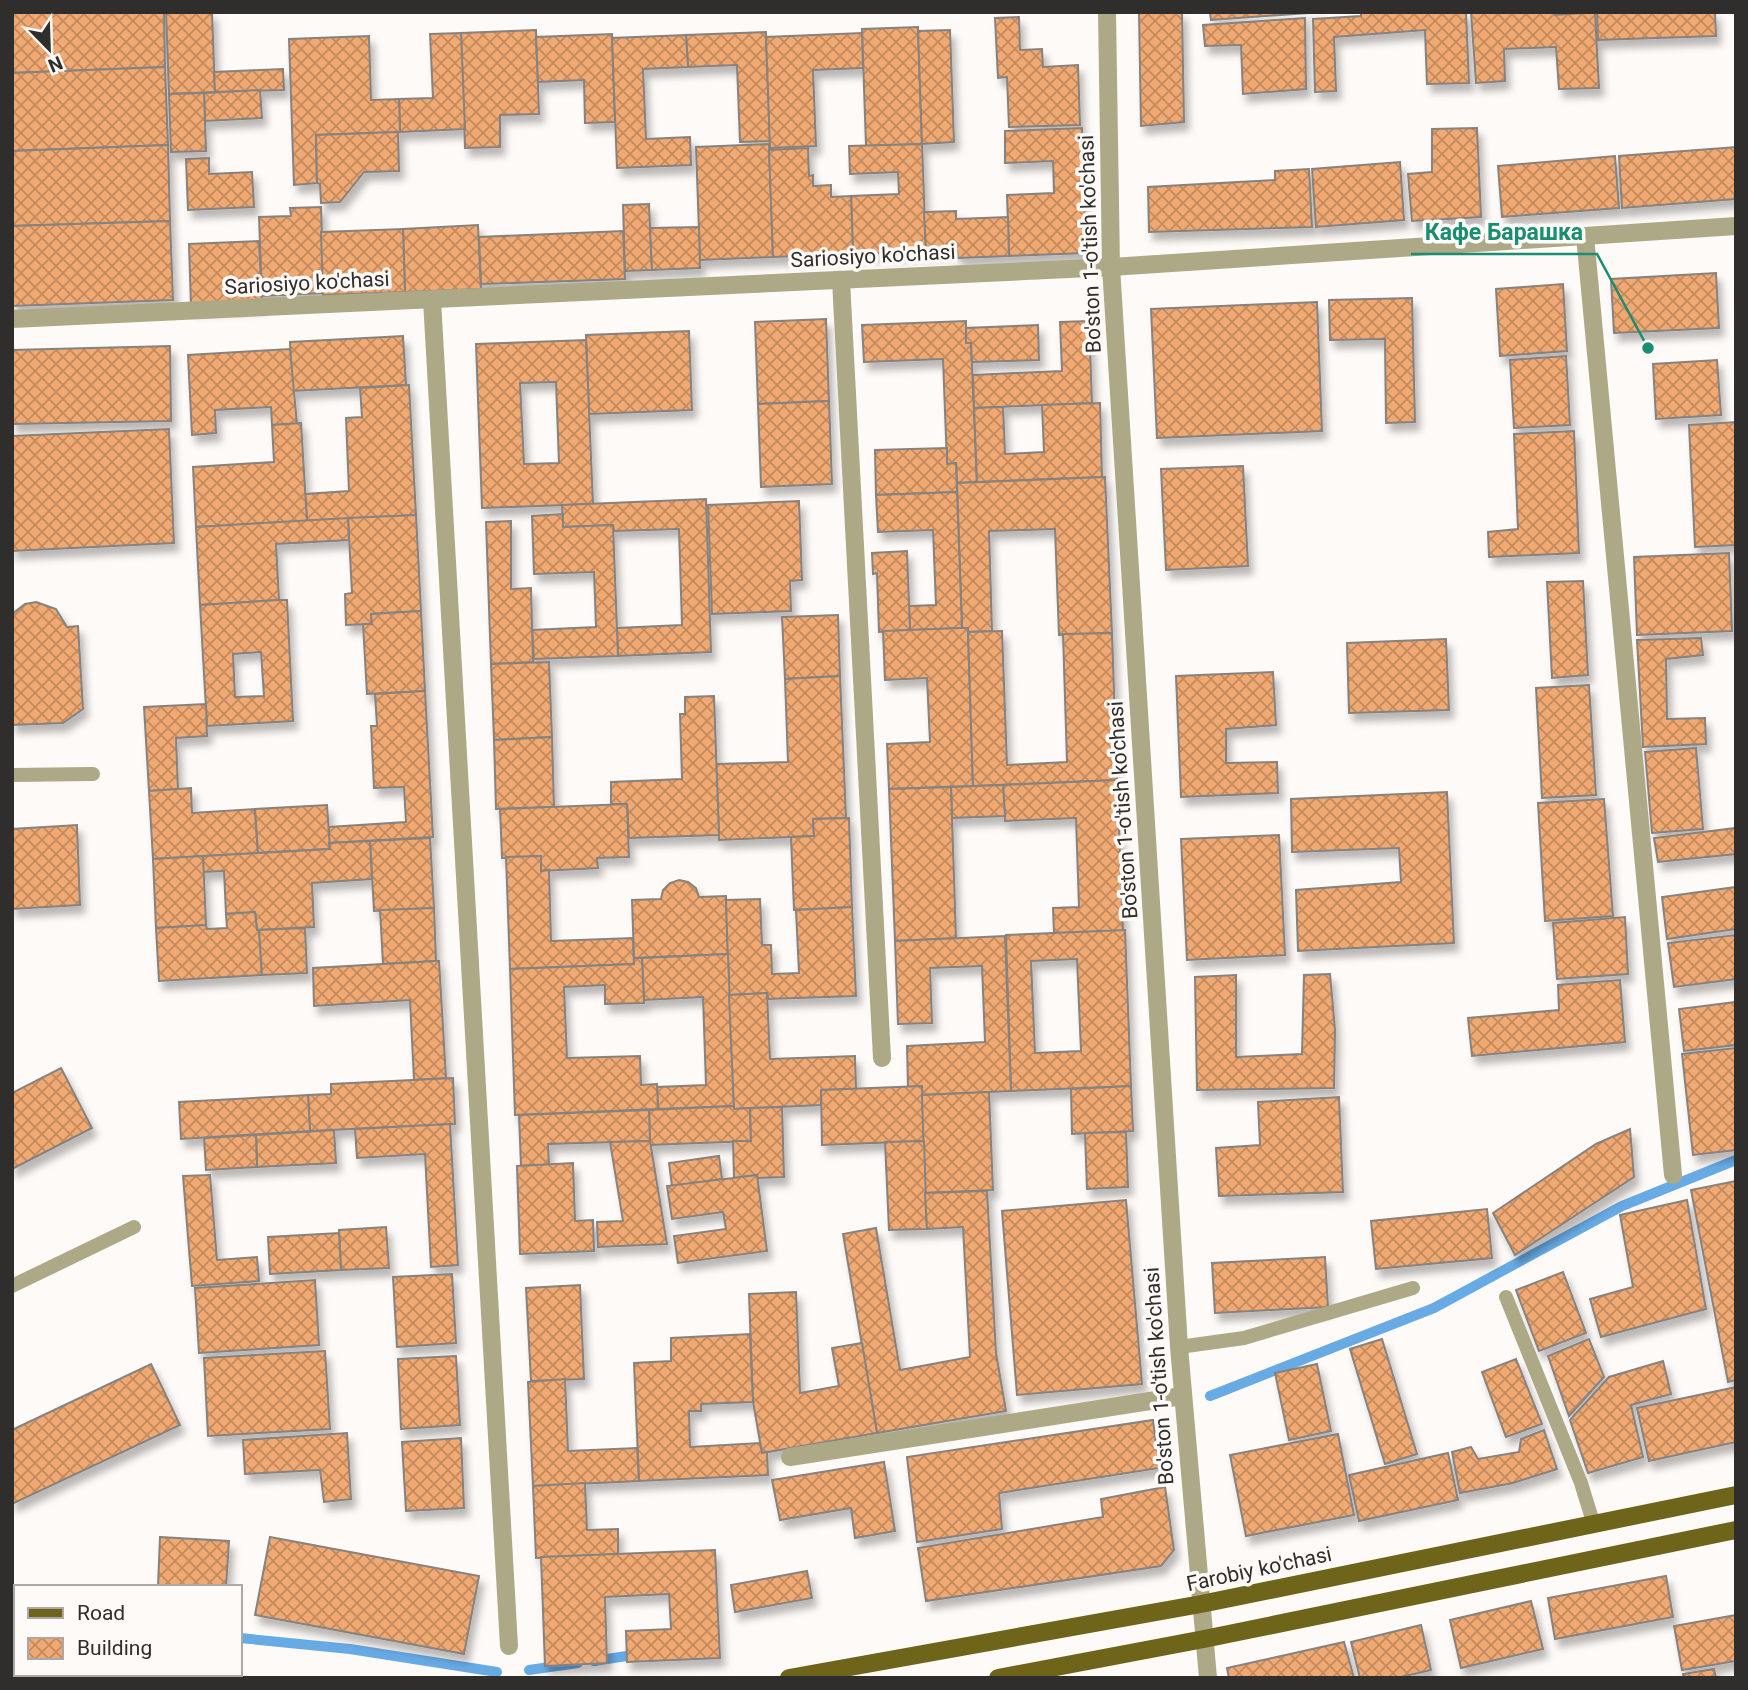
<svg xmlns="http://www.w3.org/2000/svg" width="1748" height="1690" font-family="Roboto,sans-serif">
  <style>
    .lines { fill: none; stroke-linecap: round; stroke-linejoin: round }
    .stream { stroke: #67aae4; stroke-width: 10 }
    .building { fill: url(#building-cross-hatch); stroke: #85827f; stroke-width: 2; fill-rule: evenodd; filter: url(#shadow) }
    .service { stroke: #ada986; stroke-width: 14 }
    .minor { stroke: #ada986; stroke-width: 18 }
    .primary { stroke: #6e651a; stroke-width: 18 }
    .labels { text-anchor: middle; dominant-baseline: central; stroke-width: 7; stroke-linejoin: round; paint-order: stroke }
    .street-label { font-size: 21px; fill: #2f2e2d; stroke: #fefaf8 }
    .leader { fill: none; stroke: #198e70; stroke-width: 2.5 }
    .callout-dot { fill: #198e70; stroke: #fefaf8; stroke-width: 2.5 }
    .callout-label { font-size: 23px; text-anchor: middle; font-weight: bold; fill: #198e70; stroke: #fefaf8; stroke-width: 7; stroke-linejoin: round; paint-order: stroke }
  </style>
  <defs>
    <pattern id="building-cross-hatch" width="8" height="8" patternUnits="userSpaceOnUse" patternTransform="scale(1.75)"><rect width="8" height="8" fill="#f0a972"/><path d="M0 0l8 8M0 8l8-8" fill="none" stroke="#c38a5e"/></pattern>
    <filter id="shadow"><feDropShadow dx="4.5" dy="8" stdDeviation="3.5" flood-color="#0004"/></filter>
  </defs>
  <rect width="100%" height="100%" fill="#fefaf8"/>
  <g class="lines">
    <g class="stream">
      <path d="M1210,1396L1434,1308L1622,1206L1736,1160"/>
      <path d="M12,1615H16"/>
      <path d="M240,1638L350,1649L497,1672"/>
      <path d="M594,1661L640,1654"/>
      <path d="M529,1670L578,1663"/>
    </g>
  </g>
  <g class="building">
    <path d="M12,12H164L165,67L12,73Z"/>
    <path d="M166,12H212L215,92L169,94Z"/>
    <path d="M1139,12H1182L1184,122L1141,126Z"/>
    <path d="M1210,12H1323L1211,20Z"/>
    <path d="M1361,12H1466L1469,83L1427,84L1425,30L1334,37L1336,91L1315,92L1313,19L1361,16Z"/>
    <path d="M1471,12H1555V15L1595,12L1599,88L1559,89L1556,47L1504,49L1505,81L1476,83Z"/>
    <path d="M1597,12H1715L1716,36L1598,40Z"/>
    <path d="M1019,17L1020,50L1042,49L1043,67L1078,65L1080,125L1009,127L1007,77L998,78L995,18Z"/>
    <path d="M1305,18L1306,89L1243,94L1241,45L1205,46L1203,25Z"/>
    <path d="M918,27L922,144L866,146L862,29Z"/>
    <path d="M536,30L539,114L500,115V147L465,148L461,33Z"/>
    <path d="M950,30L954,142L922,144L918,31Z"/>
    <path d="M766,32L770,141L740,142L737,65L688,67L686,35Z"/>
    <path d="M461,33L465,129L400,132L399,99L433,98L430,34Z"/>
    <path d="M862,33L863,68L813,70L816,146L770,148L766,37Z"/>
    <path d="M612,34L615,122L585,123L584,80L538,82L536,37Z"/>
    <path d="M686,35L688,67L643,69L646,139L690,137L691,165L617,168L612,38Z"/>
    <path d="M369,36L371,100L399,99L400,132L316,135L317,183L294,185L289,39Z"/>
    <path d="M165,67L168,145L12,151V73Z"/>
    <path d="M283,69L284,90L215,92L214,72Z"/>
    <path d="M260,90L262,118L205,121L204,93Z"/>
    <path d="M204,93L206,151L171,152L169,94Z"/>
    <path d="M1082,128L1086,253L1009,256L1007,195L1054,193L1053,161L1005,163V131Z"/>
    <path d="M1477,128L1481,217L1412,221L1408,174L1432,172V129Z"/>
    <path d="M398,132L399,171L364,172L340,202L321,203L320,184L317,183L316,135Z"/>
    <path d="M769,144L773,257L700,260L696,147Z"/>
    <path d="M922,144L926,252L853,254L851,196L899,194L898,172L850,174L849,146Z"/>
    <path d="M168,145L170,221L12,226V151Z"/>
    <path d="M1736,147V199L1622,208L1619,156Z"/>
    <path d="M808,148L809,176L813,175V186L831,185V197L851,196L853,254L773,257L769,150Z"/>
    <path d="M1615,156L1619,208L1502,217L1498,166Z"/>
    <path d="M209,158V174L252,172L254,207L188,210L186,159Z"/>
    <path d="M1400,162L1404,220L1316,227L1312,169Z"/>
    <path d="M1309,169L1312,227L1149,232L1148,187L1275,180V171Z"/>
    <path d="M649,204L652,270L625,271L623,205Z"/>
    <path d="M321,207L324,293L262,296L259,217L291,216L290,208Z"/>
    <path d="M956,211V219L1008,217L1009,256L958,258L957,250L926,252L924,212Z"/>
    <path d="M170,221L173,300L12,306V226Z"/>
    <path d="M478,225L481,289L405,292L403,229Z"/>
    <path d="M699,227L700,268L652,270L650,228Z"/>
    <path d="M403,229L405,292L323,295L321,232Z"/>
    <path d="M623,231L625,279L481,284L479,237Z"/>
    <path d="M259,241L262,304L191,307L189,244Z"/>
    <path d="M1716,273L1719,328L1614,333L1611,279Z"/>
    <path d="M1563,284L1567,351L1500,356L1496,289Z"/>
    <path d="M1412,298L1415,422L1386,423L1385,339L1330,340L1329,300Z"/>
    <path d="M1317,302L1322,431L1157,438L1151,309Z"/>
    <path d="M826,319L829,401L758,404L755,322Z"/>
    <path d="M966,321V343H971L977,482L957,483L956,463L947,464L943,359L864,362L862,325Z"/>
    <path d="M1089,321L1092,403L974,408L973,375L1062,371L1060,322Z"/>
    <path d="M1038,325L1039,360L972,362L971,343H966V328Z"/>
    <path d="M689,331L692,410L589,414L586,335Z"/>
    <path d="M403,336L406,385L292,391L290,342Z"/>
    <path d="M586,340L593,504L482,508L476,344ZM556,382L559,463L524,464L520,383Z"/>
    <path d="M170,346L171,421L12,424V350Z"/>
    <path d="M290,349L297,424L272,425L271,407L215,410L216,433L192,435L188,355Z"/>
    <path d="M1566,356L1570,425L1514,428L1510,360Z"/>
    <path d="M1717,360L1721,415L1656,419L1653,364Z"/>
    <path d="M409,385L416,515L307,521L305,494L349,491L346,418L362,417L360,388Z"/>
    <path d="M829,401L832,484L761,487L758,404Z"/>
    <path d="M1100,403L1102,477L977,482L974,408L1003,407L1005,454L1044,452L1042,405Z"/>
    <path d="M1736,422V545L1695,547L1689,425Z"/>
    <path d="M301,423L307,521L196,527L193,467L274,462L272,425Z"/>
    <path d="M169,429L174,543L12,551V436Z"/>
    <path d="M1574,431L1579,553L1489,557L1488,532L1518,529L1514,434Z"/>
    <path d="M947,448V464L956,463L957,492L876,495L875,450Z"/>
    <path d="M1243,466L1248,566L1166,570L1161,469Z"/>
    <path d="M1105,477L1112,633L1059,635L1055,529L989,531L992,631L968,632V628H962L957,483Z"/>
    <path d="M957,492L962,628L910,630L909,606L936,605L933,530L878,532L876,495Z"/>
    <path d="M706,499L711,652L618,656L617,628L682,625L679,529L614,531L613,525L563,527L562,505Z"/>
    <path d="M799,501L802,580L790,581L791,611L712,614L708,505Z"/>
    <path d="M563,514V527L613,525L618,656L534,659L532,630L596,627L594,572L534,574L532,516Z"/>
    <path d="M416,515L421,611L371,614L372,624L346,625L345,594L352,593L348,518Z"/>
    <path d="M348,518L349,540L276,544L279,600L200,605L196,527Z"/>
    <path d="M511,521V589L531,588L533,662L491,664L486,522Z"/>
    <path d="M907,551L910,630L879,632L877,573L873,574L872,553Z"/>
    <path d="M1729,553L1732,631L1637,635L1634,557Z"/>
    <path d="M1583,581L1588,675L1552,678L1547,582Z"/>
    <path d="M279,600H287L293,721L207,726L200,605ZM261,652L264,696L235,697L233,654Z"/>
    <path d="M36,602L56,609L67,627L78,626L83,709L63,723L12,725V614L25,604Z"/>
    <path d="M421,611L425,691L367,694L363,624H372L371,614Z"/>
    <path d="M838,615L840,676L785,679L782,617Z"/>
    <path d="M962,628H968L973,786L889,789L887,744L930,742L927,678L885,680L883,631Z"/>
    <path d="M1002,631L1007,765L1067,762L1063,634L1112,633L1117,780L973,786L968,632Z"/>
    <path d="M1701,638L1703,655L1666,659L1667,719L1705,718L1706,744L1643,747L1637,640Z"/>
    <path d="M1446,639L1449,710L1349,713L1347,643Z"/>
    <path d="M549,662L552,737L494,740L491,664Z"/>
    <path d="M1273,672L1276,725L1226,729V763L1277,762L1278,793L1181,797L1176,676Z"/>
    <path d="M840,676L846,818L813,819L814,836L719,840L716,764L788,762L785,679Z"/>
    <path d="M1589,685L1596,795L1542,798L1536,688Z"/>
    <path d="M425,691L433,837L329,843V827L406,822L404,787L374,788L371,726H377L375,694Z"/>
    <path d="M714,696L719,835L629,838L627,804H611V782L682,779L680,714H685V697Z"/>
    <path d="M206,704L207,736L176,738L178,789L149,791L144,707Z"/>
    <path d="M552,737L554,807L496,809L494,740Z"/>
    <path d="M1696,748L1703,829L1652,833L1645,752Z"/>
    <path d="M1117,780L1123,931L1054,933L1053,908L1079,907L1076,818L1005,821L1003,785Z"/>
    <path d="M1003,785L1005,816L952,818L951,787Z"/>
    <path d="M951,787L956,938L895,941L889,789Z"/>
    <path d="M191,788L192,813L255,809L258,853L153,859L149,791Z"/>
    <path d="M1447,792L1454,943L1298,951L1296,890L1401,882L1399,848L1292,852L1291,799Z"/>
    <path d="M1604,799L1613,916L1545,921L1538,803Z"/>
    <path d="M627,804L629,857L597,858L598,868L541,871V856L502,858L500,809Z"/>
    <path d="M327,805L330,849L258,853L255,809Z"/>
    <path d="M849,818L852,907L794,910L791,837L814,836L813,819Z"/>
    <path d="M77,825L80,905L12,909V829Z"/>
    <path d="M1736,828V854L1658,862L1654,838Z"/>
    <path d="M1279,835L1285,955L1187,960L1181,839Z"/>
    <path d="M430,838L434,908L374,911L370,841Z"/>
    <path d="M370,841L372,879L312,883L314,927L257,930L255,912L226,914L224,871L203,872V856L330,849L329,843Z"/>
    <path d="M203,856L206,925L156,928L153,859Z"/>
    <path d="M541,856V871L549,870L551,941L633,938L634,964L510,969L506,857Z"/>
    <path d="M679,880L688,882L696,888L699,897L726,896L728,954L634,958L632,900L661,899L663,890L670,883Z"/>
    <path d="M1736,887V929L1667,939L1662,897Z"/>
    <path d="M760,899L762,945H771L772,974L799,973L796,910L852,907L856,996L768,999L767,993L729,995L726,900Z"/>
    <path d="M434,908L436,961L383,964L380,910Z"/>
    <path d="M255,912L257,930H259L262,975L159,981L156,928L206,925L207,929L227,928L226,914Z"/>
    <path d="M1625,917L1628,974L1557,979L1553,923Z"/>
    <path d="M305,928L307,973L262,975L259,930Z"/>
    <path d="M1125,930L1131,1086L1011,1091L1006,935ZM1077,959L1081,1051L1035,1053L1031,961Z"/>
    <path d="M1736,935V979L1674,987L1668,943Z"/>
    <path d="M1005,936L1011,1091L922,1095V1086L908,1087L907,1046L985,1042L982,966L930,968L932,1023L898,1024L895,941Z"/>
    <path d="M728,954L734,1106L658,1109L657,1087L706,1085L703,997L644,1000L642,958Z"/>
    <path d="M634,958H642L644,1003L605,1004V985L564,987L567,1058L640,1056L641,1085L657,1084L658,1109L515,1115L510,969L634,964Z"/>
    <path d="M436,961H439L446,1078L414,1080L410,1000L314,1006L313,968Z"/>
    <path d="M1330,974L1335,1030L1334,1088L1197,1090L1195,977L1236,975V1057L1302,1054L1304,975Z"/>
    <path d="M1620,980L1625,1042L1472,1056L1468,1018L1559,1010L1558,985Z"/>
    <path d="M767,993L770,1059L855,1056L856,1089L821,1090V1105L734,1109L729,995Z"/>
    <path d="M1736,1002V1045L1684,1051L1679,1009Z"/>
    <path d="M1736,1048V1150L1693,1155L1682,1054Z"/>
    <path d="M61,1068L92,1128L12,1169V1093Z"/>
    <path d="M453,1078L455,1124L310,1131L308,1095L331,1094V1084Z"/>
    <path d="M922,1086L924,1141L822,1145L821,1090Z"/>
    <path d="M1131,1086L1133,1131L1072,1134L1071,1089Z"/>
    <path d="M989,1092L993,1190L925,1193L922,1095Z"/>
    <path d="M308,1095L310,1131L181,1139L179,1102Z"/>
    <path d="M1339,1097L1343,1192L1219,1196L1216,1148L1260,1145L1258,1102Z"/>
    <path d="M734,1106V1109L750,1108L751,1141L650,1145L649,1110Z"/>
    <path d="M782,1107L784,1177L757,1178V1175L734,1178L733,1141H751L750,1108Z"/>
    <path d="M649,1110L650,1141L548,1144L549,1165L521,1166L519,1115Z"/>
    <path d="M450,1124L458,1265L431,1267L425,1154L357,1158L355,1129Z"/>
    <path d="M1630,1129L1634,1177L1515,1255L1493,1213L1596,1144Z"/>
    <path d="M334,1130L336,1163L257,1167L256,1135Z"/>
    <path d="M1126,1132L1128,1187L1087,1189L1085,1133Z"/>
    <path d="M256,1135L257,1167L206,1170L204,1138Z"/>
    <path d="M650,1141L667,1244L598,1247L597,1222L623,1221L610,1142Z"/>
    <path d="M924,1141L927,1229L889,1230L885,1142Z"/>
    <path d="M719,1156L722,1179L672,1186L669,1163Z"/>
    <path d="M573,1163L575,1221L593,1220L594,1251L520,1254L517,1166Z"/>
    <path d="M210,1175L217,1260L257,1257L259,1281L192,1286L183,1176Z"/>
    <path d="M757,1175L767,1251L678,1263L674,1236L726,1229L723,1212L672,1219L667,1186Z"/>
    <path d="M1736,1181V1380L1728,1382L1691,1190Z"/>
    <path d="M987,1191L996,1353L1006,1411L877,1433L843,1234L876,1228L900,1370L970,1357L963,1227L927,1229L925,1193Z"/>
    <path d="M1126,1200L1142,1384L1017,1395L1002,1211Z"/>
    <path d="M1687,1200L1706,1309L1601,1337L1590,1299L1633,1287L1620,1215Z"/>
    <path d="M1487,1209L1492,1258L1376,1269L1371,1221Z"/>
    <path d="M386,1227L389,1268L341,1270L339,1230Z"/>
    <path d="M339,1233L341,1270L270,1274L268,1237Z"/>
    <path d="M1325,1257L1328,1307L1215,1313L1212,1263Z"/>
    <path d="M1563,1272L1586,1333L1539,1351L1516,1290Z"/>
    <path d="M452,1274L456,1343L397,1347L393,1277Z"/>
    <path d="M315,1280L319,1345L199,1353L195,1288Z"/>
    <path d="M580,1285L584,1379L531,1381L526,1288Z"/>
    <path d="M796,1292L800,1393L839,1386L832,1348L862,1343L877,1433L762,1453L753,1402L749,1294Z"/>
    <path d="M750,1334L753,1402L701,1404V1411H689L690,1447L760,1443L762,1453L767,1452L768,1475L639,1481L634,1363L671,1361V1338Z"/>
    <path d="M1382,1339L1417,1454L1385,1464L1350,1349Z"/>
    <path d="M1589,1339L1604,1377L1569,1416L1548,1356Z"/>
    <path d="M325,1351L330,1429L208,1436L204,1358Z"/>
    <path d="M456,1356L460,1425L401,1429L398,1359Z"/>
    <path d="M1516,1359L1542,1424L1506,1437L1482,1372Z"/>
    <path d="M1663,1361L1671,1394L1631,1405L1643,1457L1588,1473L1570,1420L1609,1377Z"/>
    <path d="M151,1364L180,1425L12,1504V1430Z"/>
    <path d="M1317,1364L1331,1431L1289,1440L1275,1373Z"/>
    <path d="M565,1379L568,1451L637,1448L639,1481L533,1486L528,1382Z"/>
    <path d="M1736,1387V1442L1649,1461L1637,1408Z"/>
    <path d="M1153,1420L1159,1468L999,1493L1002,1529L917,1542L907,1457Z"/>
    <path d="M1544,1430L1557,1469L1513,1483L1460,1493L1452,1452L1471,1447L1478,1459L1519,1452L1521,1439Z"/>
    <path d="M347,1433L351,1499L324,1502L320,1470L245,1474L243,1440Z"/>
    <path d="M1338,1434L1354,1515L1246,1536L1230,1455Z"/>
    <path d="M461,1438L464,1508L406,1511L402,1442Z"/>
    <path d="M1448,1453L1458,1500L1359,1521L1349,1475Z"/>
    <path d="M884,1462L895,1531L855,1538L851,1508L780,1520L772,1480Z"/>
    <path d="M585,1483L587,1530L618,1529V1554L536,1558L533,1486Z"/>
    <path d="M1165,1487L1174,1550L1161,1566L926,1601L918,1548L1103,1517L1101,1499Z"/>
    <path d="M160,1537L229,1541L226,1587H158Z"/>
    <path d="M270,1537L479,1576L464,1654L255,1615Z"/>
    <path d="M715,1550L720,1658L627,1662L626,1631L671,1629L669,1594L605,1597L607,1663L545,1666L541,1557Z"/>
    <path d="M807,1571L812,1598L735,1612L731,1585Z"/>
    <path d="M1666,1576L1673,1617L1555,1639L1548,1598Z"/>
    <path d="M1531,1601L1543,1649L1461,1668L1450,1620Z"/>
    <path d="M1736,1615V1661L1682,1670L1674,1626Z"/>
    <path d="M1421,1625L1431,1670L1397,1678H1360L1351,1642Z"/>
    <path d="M1344,1642L1354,1678H1229L1227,1668Z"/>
    <path d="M1714,1669L1716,1678H1684L1683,1674Z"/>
  </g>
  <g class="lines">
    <g class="service">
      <path d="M12,775L93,774"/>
      <path d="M12,1286L134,1227"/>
      <path d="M1506,1297L1581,1483L1593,1522"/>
      <path d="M1179,1347L1244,1338L1413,1288"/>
    </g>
    <g class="minor">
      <path d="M1107,12L1111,267L1179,1347L1208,1678"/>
      <path d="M1585,236L1673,1175"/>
      <path d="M841,280L882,1058"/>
      <path d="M432,300L509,1646"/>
      <path d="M12,319L1111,267L1736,226"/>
      <path d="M790,1457L1182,1396"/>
    </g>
    <g class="primary">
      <path d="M24,1674L73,1678"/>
      <path d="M789,1678L1201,1604L1736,1495"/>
      <path d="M998,1678L1204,1639L1736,1530"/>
    </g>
  </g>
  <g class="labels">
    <g class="street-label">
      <text transform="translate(1090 244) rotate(-92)">Bo'ston 1-o'tish ko'chasi</text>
      <text transform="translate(873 256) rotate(-3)">Sariosiyo ko'chasi</text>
      <text transform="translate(307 283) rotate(-3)">Sariosiyo ko'chasi</text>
      <text transform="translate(1123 810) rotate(-94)">Bo'ston 1-o'tish ko'chasi</text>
      <text transform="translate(1159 1376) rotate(-94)">Bo'ston 1-o'tish ko'chasi</text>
      <text transform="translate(1259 1569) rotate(-12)">Farobiy ko'chasi</text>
    </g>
  </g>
  <path class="leader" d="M1648 348L1597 254H1411"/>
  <circle class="callout-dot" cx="1648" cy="348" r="7"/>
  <g class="callout-label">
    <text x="1504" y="240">Кафе Барашка</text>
  </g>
  <rect width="1748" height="1690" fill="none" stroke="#2f2e2d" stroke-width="28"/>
  <rect x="14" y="1585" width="228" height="91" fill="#fefaf8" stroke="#aba8a7" stroke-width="2"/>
  <rect x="28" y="1608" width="35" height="10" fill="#6e651a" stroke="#aba8a7" stroke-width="2"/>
  <text x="77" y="1620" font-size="21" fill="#2f2e2d">Road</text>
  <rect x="28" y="1638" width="35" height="21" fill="url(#building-cross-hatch)" stroke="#aba8a7" stroke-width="2"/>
  <text x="77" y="1655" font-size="21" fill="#2f2e2d">Building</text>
  <g transform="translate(49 49) rotate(157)" stroke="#fefaf8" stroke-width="5" paint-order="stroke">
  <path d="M0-5L12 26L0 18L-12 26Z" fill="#2f2e2d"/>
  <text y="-10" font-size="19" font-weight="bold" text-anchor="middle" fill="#2f2e2d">N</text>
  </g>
</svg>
